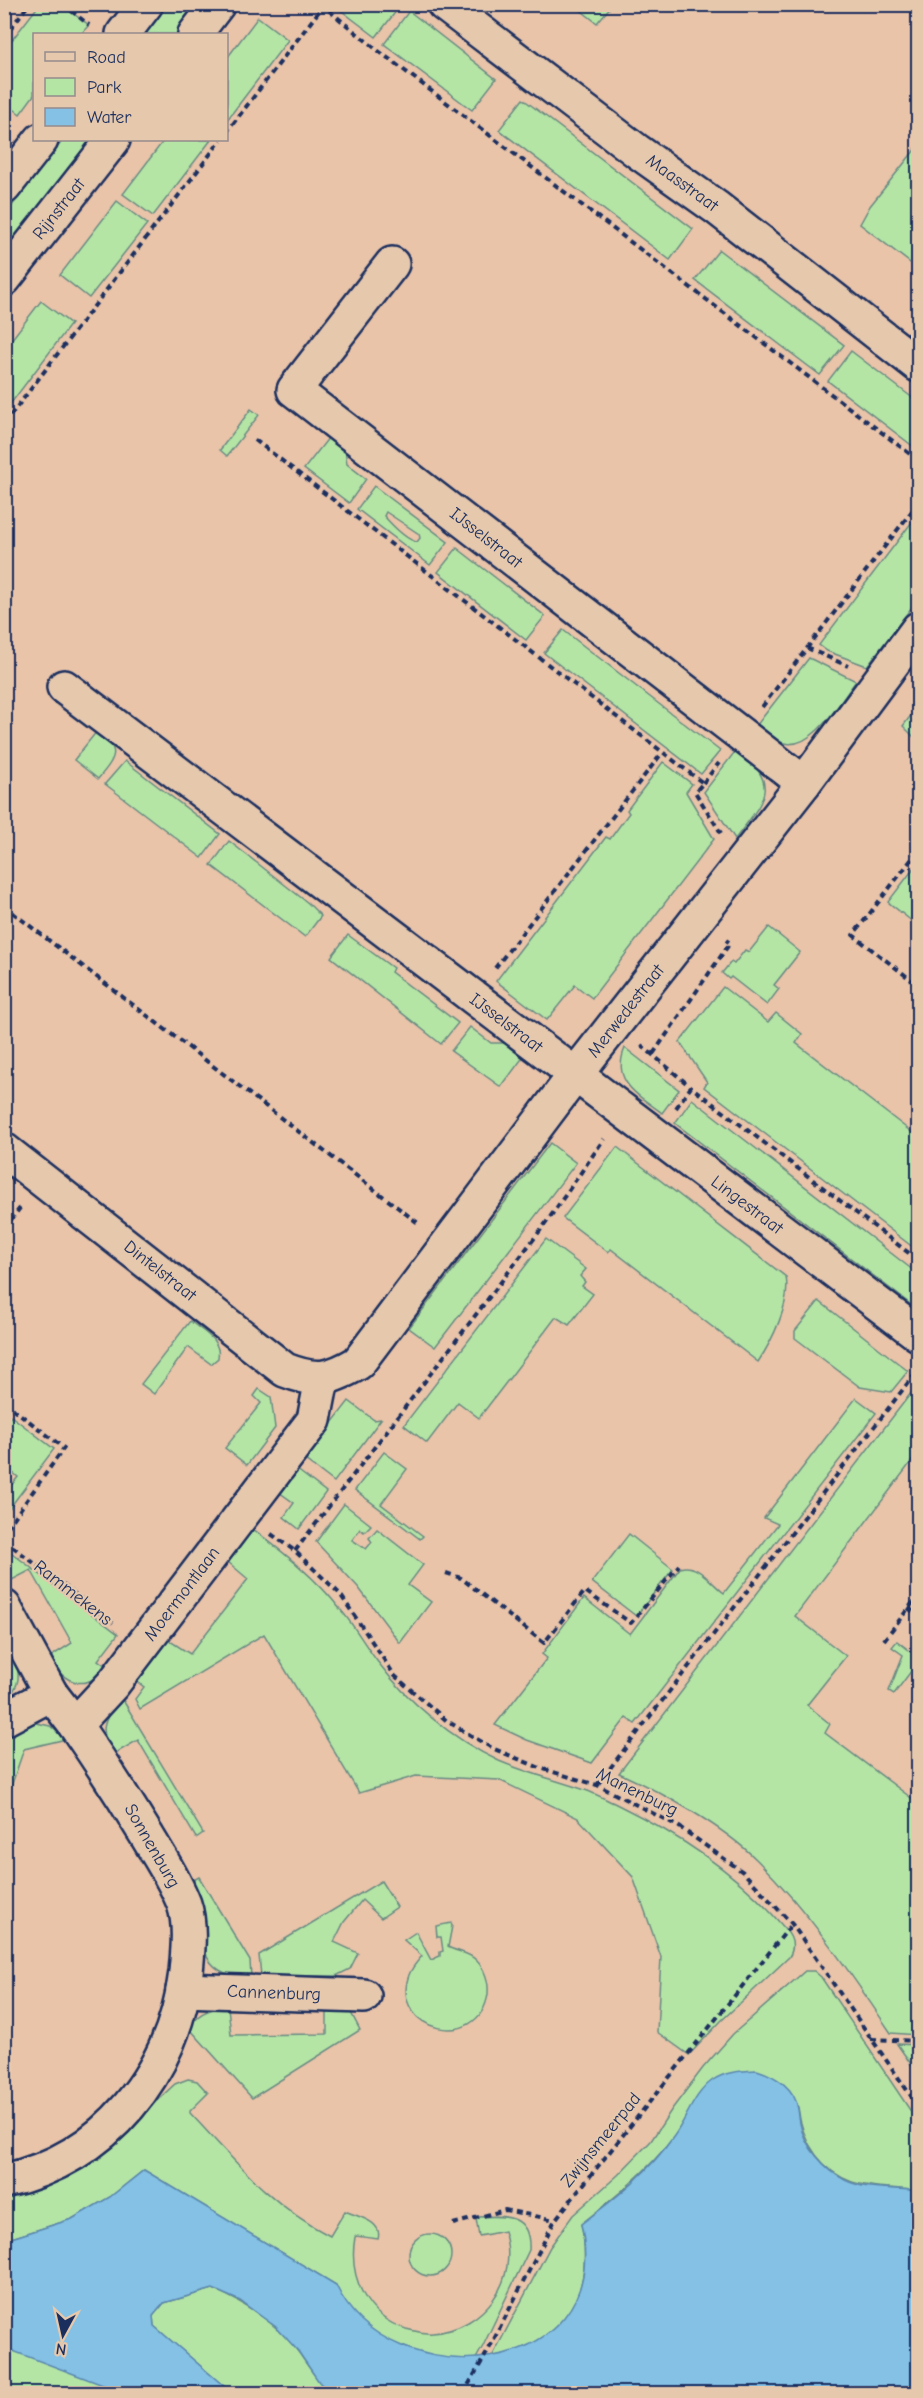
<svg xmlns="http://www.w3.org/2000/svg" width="923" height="2398" font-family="'Comic Neue',sans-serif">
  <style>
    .green { fill: #b5e5a5; stroke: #688a82; stroke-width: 1.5; fill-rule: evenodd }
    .water { fill: #84c1e4; stroke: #5a87ae; stroke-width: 1.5 }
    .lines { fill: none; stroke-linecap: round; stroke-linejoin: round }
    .minor-casing { stroke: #1b2f5e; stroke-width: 38 }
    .tertiary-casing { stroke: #1b2f5e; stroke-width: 38 }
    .path { stroke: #1b2f5e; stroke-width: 4; stroke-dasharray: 6 4.5; stroke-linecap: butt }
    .minor { stroke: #e6c8ad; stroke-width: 33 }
    .tertiary { stroke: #e6c8ad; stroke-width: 33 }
    .labels { text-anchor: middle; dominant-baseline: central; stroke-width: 4.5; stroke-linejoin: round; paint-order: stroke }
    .street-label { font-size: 18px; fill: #1b2f5e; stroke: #e6c8ad }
  </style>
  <rect width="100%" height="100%" fill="#e9c4a9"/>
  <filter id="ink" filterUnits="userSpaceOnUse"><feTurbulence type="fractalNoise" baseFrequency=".0167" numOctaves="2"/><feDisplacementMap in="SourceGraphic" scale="12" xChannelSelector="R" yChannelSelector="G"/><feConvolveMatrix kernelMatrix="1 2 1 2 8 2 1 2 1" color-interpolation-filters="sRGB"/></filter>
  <g filter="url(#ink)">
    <g class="green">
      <path d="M39,5H61L89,25L81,34H34V95L20,114L5,102V49Z"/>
      <path d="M167,5H204L181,34H144Z"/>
      <path d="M334,5L400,4L401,5L376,37Z"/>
      <path d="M574,5H612L597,23Z"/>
      <path d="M409,11L496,79L472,110L384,44Z"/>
      <path d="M258,17L288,40L227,120V58Z"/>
      <path d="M523,99L693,229L670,260L499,130Z"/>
      <path d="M63,140H100L13,252L5,245L4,216Z"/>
      <path d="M164,140H211L153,216L123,194Z"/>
      <path d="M918,146V269L860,224L870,206Z"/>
      <path d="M117,201L147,224L89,298L60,275Z"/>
      <path d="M719,250L844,345L820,375L695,280Z"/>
      <path d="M41,301L71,324L5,411V348Z"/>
      <path d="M851,351L918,402V450L828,381Z"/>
      <path d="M251,409L259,415L227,456L220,450Z"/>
      <path d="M329,437L345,449L347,464L366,479L349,503L304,469Z"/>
      <path d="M374,486L448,542L430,565L357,509ZM386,512L419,534L420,538L417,542C406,540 392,525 384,516Z"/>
      <path d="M918,514V599L867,666L827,651L819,645Z"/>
      <path d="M457,548L545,616L526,640L438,572Z"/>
      <path d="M563,630L720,751L701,774L544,653Z"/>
      <path d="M809,658L856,681C840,701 814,750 784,743C774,741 764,732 756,726Z"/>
      <path d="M918,706V741L903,726Z"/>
      <path d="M97,731C122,750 116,757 98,779L74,760Z"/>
      <path d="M737,749C782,786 764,800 735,839L704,792Z"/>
      <path d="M125,761L220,834L202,858L105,784Z"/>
      <path d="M663,762L692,784L686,792L714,839L592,998L575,985L547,1020L496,981L606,837L610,839L629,813L627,810Z"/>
      <path d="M229,841L308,903L321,916L305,937L211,865Z"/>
      <path d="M918,863V926L888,902Z"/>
      <path d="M769,927L800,952L774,985L779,989L767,1005L731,977L729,979L722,973L731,962L734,964L745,950L749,952Z"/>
      <path d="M348,935L393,968L391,972L458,1023L441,1044L331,957Z"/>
      <path d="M723,987L768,1022L776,1013L802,1034L796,1043L918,1137V1251L704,1087L707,1082L680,1042Z"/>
      <path d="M470,1027L491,1043H506L524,1056L501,1087L451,1051Z"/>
      <path d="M625,1048L679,1090L662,1113C638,1095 611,1082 625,1048Z"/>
      <path d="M692,1099L918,1274V1310L675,1123Z"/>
      <path d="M550,1143L576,1163L435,1347L409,1328Z"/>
      <path d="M617,1147L786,1277C791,1303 772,1341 758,1362L611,1249L608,1252L563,1218Z"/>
      <path d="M546,1239L586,1269L580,1276L585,1282L582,1286L593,1294L569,1325L556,1317L479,1418L458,1402L427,1443L404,1425Z"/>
      <path d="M819,1301L908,1371L891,1392L860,1387L795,1338V1331Z"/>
      <path d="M190,1321C202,1331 222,1340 218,1358L211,1364L188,1347L154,1394L141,1384Z"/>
      <path d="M918,1384V1453L795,1616L846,1656L807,1705L830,1724L825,1733L918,1803V2035L891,2033C850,1972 809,1912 757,1860C723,1826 663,1793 619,1773Z"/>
      <path d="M259,1389L271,1397L275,1428L247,1465L225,1448L261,1403L254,1396Z"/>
      <path d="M856,1398L876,1413L635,1724L626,1718L592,1763L527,1740L495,1725L547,1658L542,1654L584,1598L630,1634L680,1568C697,1562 712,1584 724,1593L778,1524L764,1518Z"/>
      <path d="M349,1401L374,1420L381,1419L334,1482L304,1459Z"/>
      <path d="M11,1416L54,1449L5,1514V1486L10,1487L18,1477L5,1466V1423Z"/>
      <path d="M384,1452L407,1469L381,1504L423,1536L420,1539L355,1490Z"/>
      <path d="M296,1469L326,1492L299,1529L284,1517L294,1503L279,1492Z"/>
      <path d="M344,1504L371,1525L364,1532L360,1529L352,1540L366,1549L372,1542L369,1538L377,1529L423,1565L408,1585L431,1602L400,1643L358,1587L316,1542Z"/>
      <path d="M253,1529C285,1554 315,1577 340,1609C354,1625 364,1644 377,1661C408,1702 452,1739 499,1761C527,1773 556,1780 585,1790C596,1794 607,1800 618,1805C675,1833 730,1868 773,1915C783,1927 800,1940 789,1957L721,2021L689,2055L657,2032L661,1957L633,1877L578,1818L499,1780L416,1776L359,1793L264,1634L140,1709L135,1699L144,1687L135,1680L167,1639L190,1654L248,1579L228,1562Z"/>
      <path d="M629,1534L673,1569L636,1616L592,1582Z"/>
      <path d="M4,1547L118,1634L98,1660L106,1666C87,1694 64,1683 49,1659L50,1657L72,1643L31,1570L8,1582H5Z"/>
      <path d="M897,1641L918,1657V1662L894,1694L889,1691L903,1655L892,1647Z"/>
      <path d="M13,1654C21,1675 21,1685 5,1701V1659Z"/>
      <path d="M121,1697L203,1833L196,1838L138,1740L114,1754C96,1728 105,1720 121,1697Z"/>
      <path d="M32,1722L50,1726L66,1739L24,1749L5,1804V1767L8,1765L5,1759V1735Z"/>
      <path d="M199,1877L250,1961L251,1977C231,1975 218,1975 207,1957L190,1882Z"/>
      <path d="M381,1881L397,1907L381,1918L362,1900L344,1922L334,1942L358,1953L350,1969L336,1976H261L259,1955Z"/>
      <path d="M451,1923L452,1926L448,1947C457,1952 468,1952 476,1960C485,1969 489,1982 488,1994C479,2053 389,2031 409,1975C412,1967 417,1962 422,1956L404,1940L416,1932L431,1960L440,1956V1952L443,1951L441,1937H437L436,1926Z"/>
      <path d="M805,1971H814L821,1977L918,2122V2191C878,2185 844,2192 816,2155C805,2140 800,2126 798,2107L713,2080C697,2098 687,2119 673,2138C647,2172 614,2198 581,2224C597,2298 556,2360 482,2376L550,2247L573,2215L618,2175L651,2141L672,2109L703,2068L733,2034Z"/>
      <path d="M228,2007L231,2035L327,2034V2008L350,2011L360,2030L252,2098L190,2029C195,2012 212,2008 228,2007Z"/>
      <path d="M897,2044L918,2045V2074Z"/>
      <path d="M188,2079L197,2081L208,2093L190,2111V2113C236,2162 270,2205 330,2236L345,2211C358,2217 383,2221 378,2239L356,2236L355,2237C348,2277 366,2317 406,2329C415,2331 424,2334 433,2333C484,2329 520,2280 504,2231L479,2236L476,2219L478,2217C505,2215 531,2214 529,2250L483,2346L464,2380C399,2377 356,2347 336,2285L144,2170L110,2197L72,2219L5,2240V2194L107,2147L175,2084Z"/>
      <circle cx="430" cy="2255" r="21"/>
      <path d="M213,2289C246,2303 277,2323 299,2353C309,2367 317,2381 330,2393H232L154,2326L153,2316L164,2303Z"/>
      <path d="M5,2341L149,2393H5Z"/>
    </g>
    <path class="water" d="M757,2070C776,2076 795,2088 798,2109C799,2114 799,2119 800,2123C804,2146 825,2170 845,2180C867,2191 895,2187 918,2191V2393L601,2394L591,2389L581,2394L330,2393L319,2382L298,2351L276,2327L240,2301L213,2289L164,2303L153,2316L154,2326L232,2393H124L5,2348V2240L72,2219L110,2197L144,2170L336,2285C387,2398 616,2383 581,2224C615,2199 650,2171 674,2136C687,2118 694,2093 713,2080C726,2071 742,2071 757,2070Z"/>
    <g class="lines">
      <defs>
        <g id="minor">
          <path d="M444,4L637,151L717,208L918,365"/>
          <path d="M392,264L294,390L804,783"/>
          <path d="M64,687L918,1334"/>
          <path d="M4,1150L285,1370C316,1382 329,1380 358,1363L575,1075L804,783L918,629"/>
          <path d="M4,1607L51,1694"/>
          <path d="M4,1719L51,1694L75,1725L113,1684L314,1420L322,1379"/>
          <path d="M183,1990L364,1996"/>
          <path d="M4,2181C106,2159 174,2073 186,1972C188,1951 191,1924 184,1904C175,1880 160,1858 147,1836C124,1798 100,1761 75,1725"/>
        </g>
        <g id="tertiary">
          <path d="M123,34L146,4"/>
          <path d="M195,34L218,4"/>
          <path d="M4,187L41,140"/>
          <path d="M4,279L113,140"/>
        </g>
      </defs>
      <use href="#minor" class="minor-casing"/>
      <use href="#tertiary" class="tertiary-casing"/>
      <g class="path">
        <path d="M63,4L89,25"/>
        <path d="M321,4L376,49L918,460"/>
        <path d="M4,37L29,4"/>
        <path d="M226,133L323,6"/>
        <path d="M4,424L221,140"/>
        <path d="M255,440L703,783L695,792L721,833"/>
        <path d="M807,648L848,666"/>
        <path d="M762,707L918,503"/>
        <path d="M703,783L719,763"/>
        <path d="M918,851L853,935L918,985"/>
        <path d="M4,906L418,1223"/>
        <path d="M495,968L662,753"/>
        <path d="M641,1045L691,1087"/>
        <path d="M653,1054L730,943L726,940"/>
        <path d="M676,1108L691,1087L918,1260"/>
        <path d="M4,1229L20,1208"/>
        <path d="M4,1402L64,1448L4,1532"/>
        <path d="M4,1411L9,1405"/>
        <path d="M271,1534L295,1551L340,1594L395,1676L447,1721L492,1748L540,1768L597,1785L678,1826L743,1872L792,1924L918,2106"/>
        <path d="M4,1540L113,1623"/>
        <path d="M295,1551L546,1223L604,1139"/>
        <path d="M446,1573L461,1578L544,1643L585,1591L631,1623L679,1565"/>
        <path d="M908,1608L918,1615"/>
        <path d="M884,1640L918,1596"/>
        <path d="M597,1785L918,1370"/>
        <path d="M871,2039L918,2041"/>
        <path d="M453,2224L505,2210L555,2220"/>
        <path d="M463,2394L488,2351L555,2220L792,1924"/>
      </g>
      <use href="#minor" class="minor"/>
      <use href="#tertiary" class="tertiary"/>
    </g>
  </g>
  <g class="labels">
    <g class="street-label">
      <text transform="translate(682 183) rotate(36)">Maasstraat</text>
      <text transform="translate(59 209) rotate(-52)">Rijnstraat</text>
      <text transform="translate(486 538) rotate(38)">IJsselstraat</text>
      <text transform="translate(626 1011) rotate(-52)">Merwedestraat</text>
      <text transform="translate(506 1023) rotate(37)">IJsselstraat</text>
      <text transform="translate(747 1205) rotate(37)">Lingestraat</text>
      <text transform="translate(160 1271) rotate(38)">Dintelstraat</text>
      <text transform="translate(73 1593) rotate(38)">Rammekens</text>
      <text transform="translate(182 1594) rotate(-53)">Moermontlaan</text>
      <text transform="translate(637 1792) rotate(26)">Manenburg</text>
      <text transform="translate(152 1846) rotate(60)">Sonnenburg</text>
      <text transform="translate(274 1993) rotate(2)">Cannenburg</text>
      <text transform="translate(601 2140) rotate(-51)">Zwijnsmeerpad</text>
    </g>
  </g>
  <rect width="923" height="2398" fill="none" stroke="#e6c8ad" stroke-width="24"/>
  <rect x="12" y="12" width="899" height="2374" fill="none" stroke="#1b2f5e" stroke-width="2" filter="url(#ink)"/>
  <rect x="33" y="33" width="195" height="108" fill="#e6c8ad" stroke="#958b8d" stroke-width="1.5"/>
  <rect x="45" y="52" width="30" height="9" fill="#e6c8ad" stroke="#958b8d" stroke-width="1.5"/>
  <text x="87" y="63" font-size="18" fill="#1b2f5e">Road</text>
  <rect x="45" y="78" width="30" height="18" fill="#b5e5a5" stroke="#958b8d" stroke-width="1.5"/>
  <text x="87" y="93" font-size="18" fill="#1b2f5e">Park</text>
  <rect x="45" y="108" width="30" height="18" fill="#84c1e4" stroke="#958b8d" stroke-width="1.5"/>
  <text x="87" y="123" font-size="18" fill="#1b2f5e">Water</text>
  <g transform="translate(63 2335) rotate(188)" stroke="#e6c8ad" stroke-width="4.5" paint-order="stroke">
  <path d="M0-4.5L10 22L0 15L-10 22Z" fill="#1b2f5e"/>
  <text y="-9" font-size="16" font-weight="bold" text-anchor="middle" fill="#1b2f5e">N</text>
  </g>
</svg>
